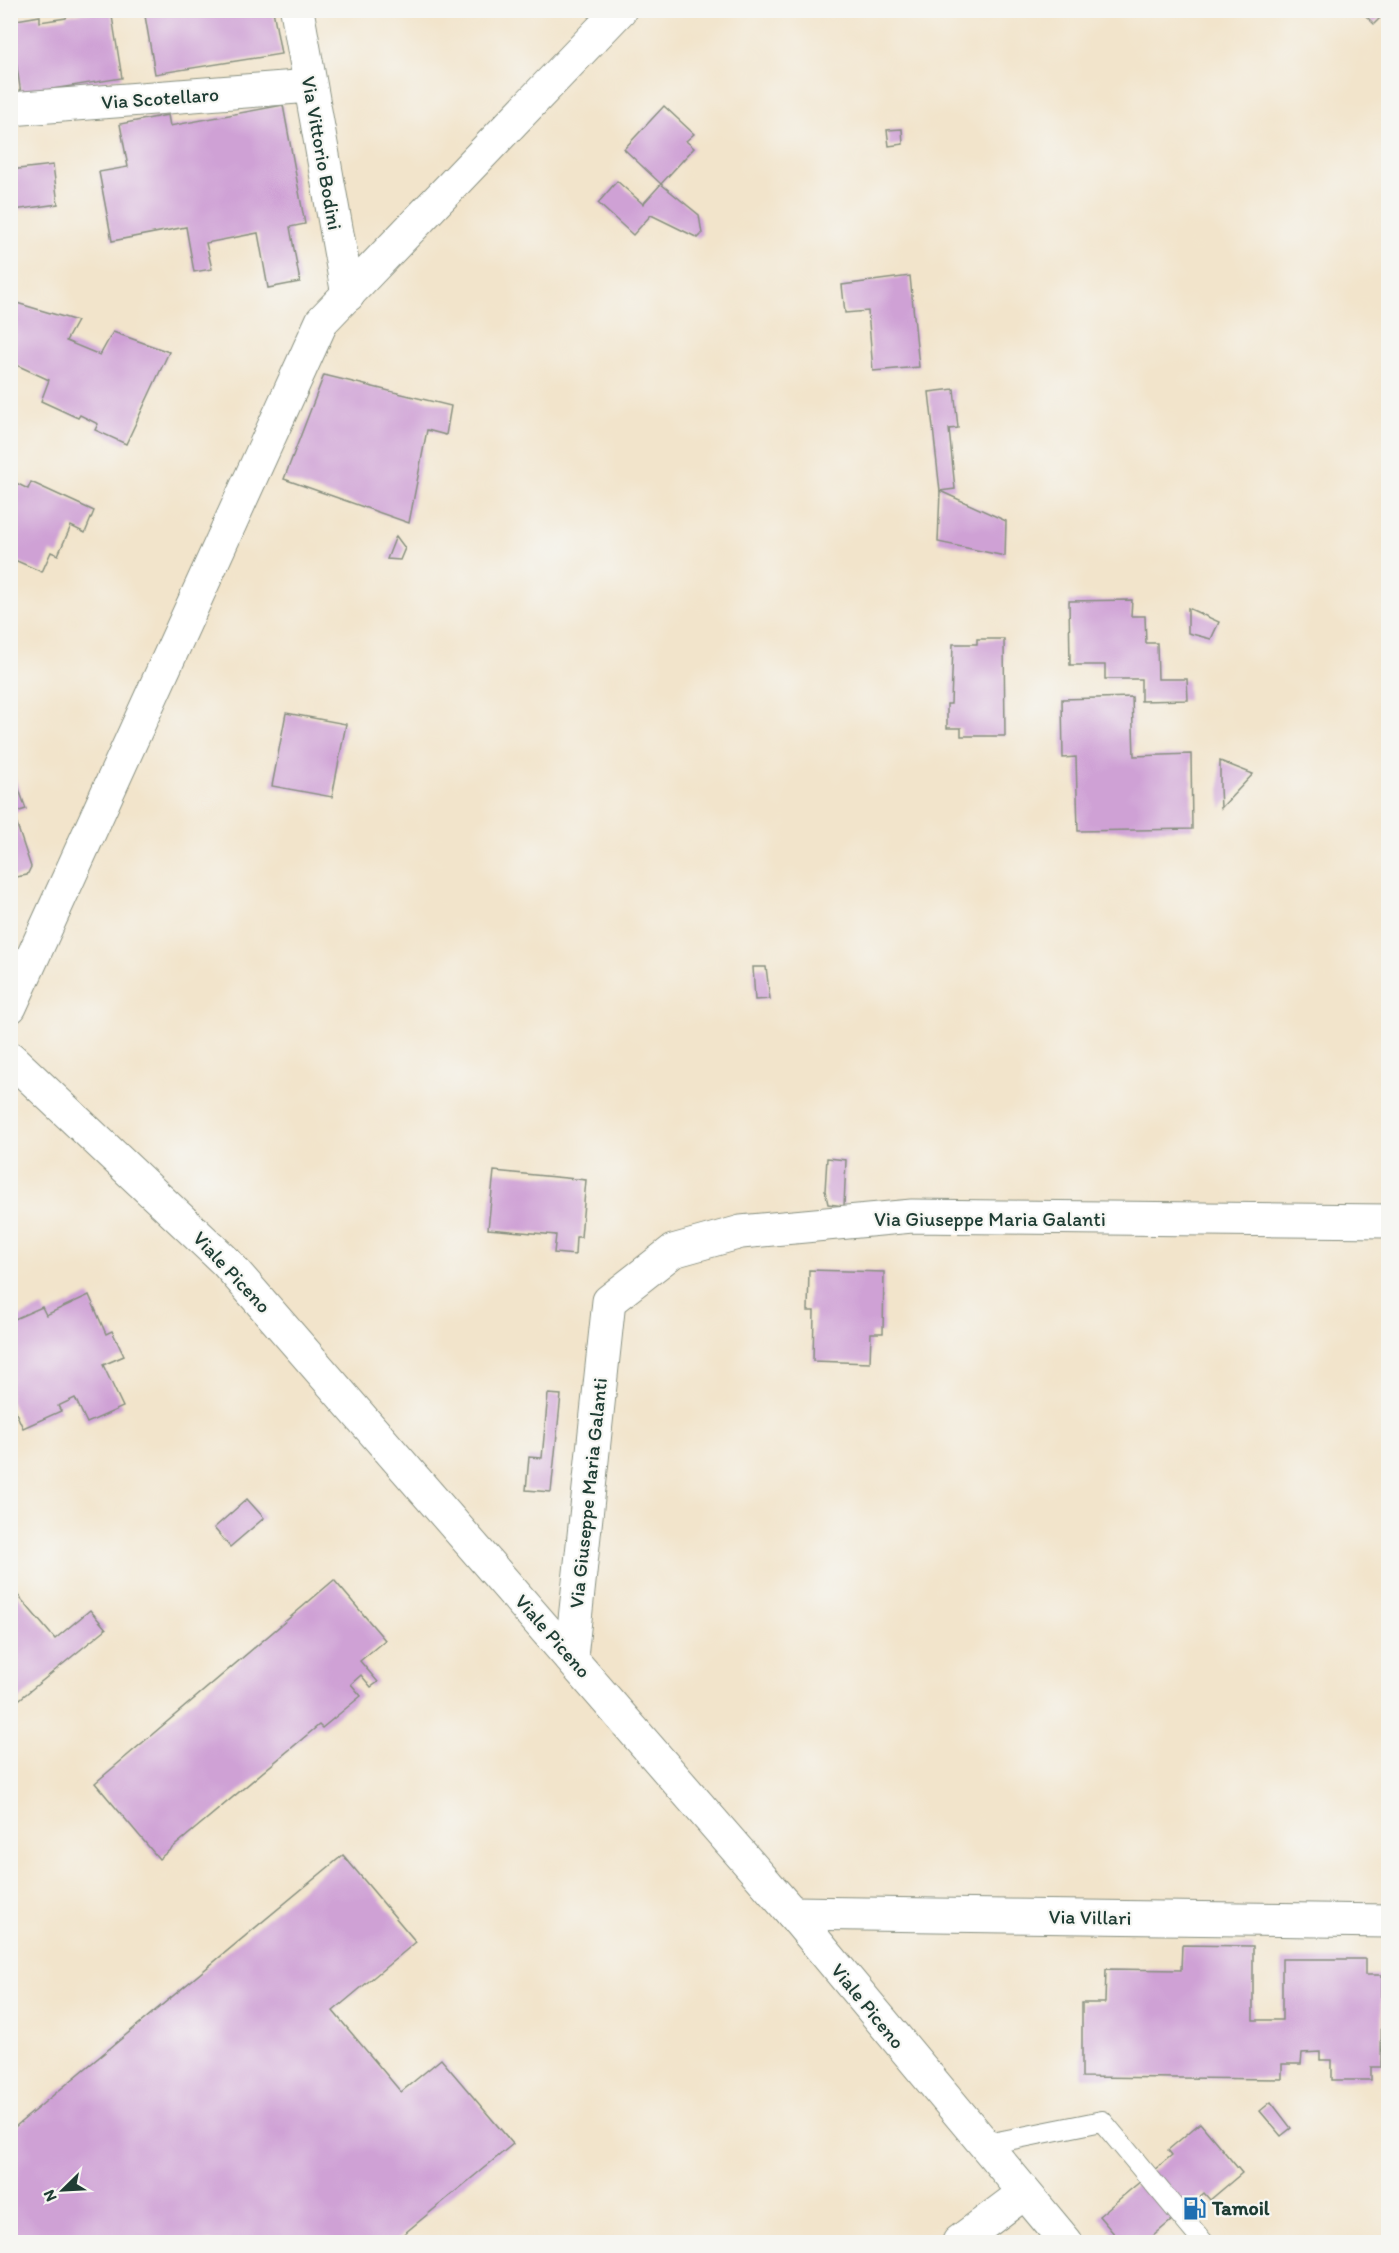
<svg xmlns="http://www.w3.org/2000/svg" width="1399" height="2253" font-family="Itim,sans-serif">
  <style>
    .building { fill: #cfa1d5 }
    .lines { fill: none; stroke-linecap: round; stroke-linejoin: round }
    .lane-casing { stroke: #889080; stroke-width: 22 }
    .street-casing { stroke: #889080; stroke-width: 35 }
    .secondary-casing { stroke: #889080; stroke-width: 35 }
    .primary-casing { stroke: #889080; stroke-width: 35 }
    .lane { stroke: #fff; stroke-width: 20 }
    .street { stroke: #fff; stroke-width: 33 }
    .secondary { stroke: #fff; stroke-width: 33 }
    .primary { stroke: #fff; stroke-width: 33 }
    .labels { text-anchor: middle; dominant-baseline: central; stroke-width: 4.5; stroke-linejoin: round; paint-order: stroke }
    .street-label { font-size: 20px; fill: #1f3d34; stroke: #f6f6f2 }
    .poi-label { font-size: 20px; font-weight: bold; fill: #1f3d34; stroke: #f6f6f2; text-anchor: start }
  </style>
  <rect width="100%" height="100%" fill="#f6f6f2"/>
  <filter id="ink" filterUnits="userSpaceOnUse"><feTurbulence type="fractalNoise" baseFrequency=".0167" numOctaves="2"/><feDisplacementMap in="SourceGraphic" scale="12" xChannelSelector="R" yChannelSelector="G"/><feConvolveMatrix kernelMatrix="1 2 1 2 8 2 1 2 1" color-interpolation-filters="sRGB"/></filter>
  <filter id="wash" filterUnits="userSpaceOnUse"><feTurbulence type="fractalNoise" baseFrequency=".008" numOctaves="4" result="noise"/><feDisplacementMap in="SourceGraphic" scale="24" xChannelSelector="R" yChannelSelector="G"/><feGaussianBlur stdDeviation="1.35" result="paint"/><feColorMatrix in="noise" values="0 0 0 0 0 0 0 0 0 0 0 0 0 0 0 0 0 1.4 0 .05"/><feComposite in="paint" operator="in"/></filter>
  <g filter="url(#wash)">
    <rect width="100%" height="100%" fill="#f2e4cb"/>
    <g id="blocks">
      <g class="building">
        <path d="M111,10L122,78L21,94L10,21L40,16V22L66,18L67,15Z"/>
        <path d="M144,10H273L281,54L155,74Z"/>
        <path d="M1360,10H1388L1374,24Z"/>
        <path d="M283,105L305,224L290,227L300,282L268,288L258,233L206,243L212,269L194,272L186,227L112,241L99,172L128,167L120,124L168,115L170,126Z"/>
        <path d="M664,106L694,134L686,141L694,148L661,184L624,149Z"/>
        <path d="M902,129L903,144L889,146L887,130Z"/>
        <path d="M53,165L58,204L14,210L10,170Z"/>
        <path d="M617,181L643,204L661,184L699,215L702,234L698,238L651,215L633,235L598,203Z"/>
        <path d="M910,276L919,367L873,371L868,311L845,313L842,285Z"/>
        <path d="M10,301L77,321L66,341L100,355L113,332L169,352L126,444L95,430L98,424L80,415L78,418L41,401L49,380L10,362Z"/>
        <path d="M324,375L451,406L446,435L427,430L409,523L284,479Z"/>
        <path d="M954,389L958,428L949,429L955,489L940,491L929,392Z"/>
        <path d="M10,480L28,489L31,482L94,511L85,533L71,526L58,555L51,552L42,572L10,558Z"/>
        <path d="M940,491L1006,521L1005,556L938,542Z"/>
        <path d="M396,536L405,548L400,560L387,559Z"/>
        <path d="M1132,600L1131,616H1145L1146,643H1157L1158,679H1187L1188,700L1141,701V679H1105V665H1070L1069,601Z"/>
        <path d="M1188,608L1219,622L1211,639L1188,633Z"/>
        <path d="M977,639H1004L1005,736H961V728H947V704H951L953,644H977Z"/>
        <path d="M1132,697L1134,756L1191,754L1192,829L1078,831L1076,757L1063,758L1062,699Z"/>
        <path d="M286,713L346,724L332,797L272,786Z"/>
        <path d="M1220,761L1253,774L1221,808L1220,788Z"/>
        <path d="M10,764L26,809L13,813L31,867L27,875L10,878Z"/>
        <path d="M753,967H766L770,999L755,1000Z"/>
        <path d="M827,1158L846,1160L844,1206L828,1204L825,1191Z"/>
        <path d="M494,1171L586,1180L581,1237H576L575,1255L554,1253L556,1235L488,1229Z"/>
        <path d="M809,1270L884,1272L883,1333H871L870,1363L813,1361L814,1311H808Z"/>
        <path d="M89,1295L106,1334L112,1331L124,1356L103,1365L123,1407L87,1423L75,1398L58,1406L61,1411L23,1428L10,1400V1321L42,1307L46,1315Z"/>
        <path d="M548,1394L561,1395L551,1492L526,1490L529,1457L542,1458Z"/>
        <path d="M247,1499L264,1518L230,1547L214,1528Z"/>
        <path d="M334,1580L385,1640L360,1661L378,1682L371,1687L361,1675L351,1684L361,1696L322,1728L319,1725L159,1859L95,1783Z"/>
        <path d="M10,1586L55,1639L90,1610L106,1629L10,1707Z"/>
        <path d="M343,1855L416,1942L333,2011L401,2092L441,2059L513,2144L394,2242H10V2131Z"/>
        <path d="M1182,1945L1253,1946V2020H1282V1959H1365V1975H1382L1381,2067H1371V2080H1332V2060H1320V2052L1302,2053L1301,2064H1282V2079L1082,2077V2003H1105L1106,1969L1181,1970Z"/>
        <path d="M1271,2102L1291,2128L1281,2136L1260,2111Z"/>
        <path d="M1200,2123L1242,2173L1210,2200L1204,2193L1146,2242H1121L1099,2216L1172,2155L1168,2150Z"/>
      </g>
    </g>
  </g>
  <g filter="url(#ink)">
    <use href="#blocks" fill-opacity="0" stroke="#889080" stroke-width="1.5"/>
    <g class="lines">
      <defs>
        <path id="lane" d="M983,2145L1102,2121L1203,2242"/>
        <g id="street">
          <path d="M297,10L348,295"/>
          <path d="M10,109L310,86"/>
          <path d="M571,1657L609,1301L673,1251L741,1232L912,1216L1388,1221"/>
          <path d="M792,1913L1388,1921"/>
          <path d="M959,2242L1023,2194"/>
        </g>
        <path id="secondary" d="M10,1007L322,321L620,10"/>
        <path id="primary" d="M10,1058L226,1262L792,1913L1066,2242"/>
      </defs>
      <use href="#lane" class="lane-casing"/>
      <use href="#street" class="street-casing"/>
      <use href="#secondary" class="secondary-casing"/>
      <use href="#primary" class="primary-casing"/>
      <use href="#lane" class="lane"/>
      <use href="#street" class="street"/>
      <use href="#secondary" class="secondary"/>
      <use href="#primary" class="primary"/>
    </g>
  </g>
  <defs>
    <symbol id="fuel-bare" viewBox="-9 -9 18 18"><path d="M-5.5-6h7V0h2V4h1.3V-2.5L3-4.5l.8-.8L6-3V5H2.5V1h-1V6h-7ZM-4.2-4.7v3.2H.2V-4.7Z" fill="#1f6fb2" stroke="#f6f6f2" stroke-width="2.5" paint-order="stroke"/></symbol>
  </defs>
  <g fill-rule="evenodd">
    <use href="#fuel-bare" x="1178" y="2192" width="33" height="33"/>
  </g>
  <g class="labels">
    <g class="street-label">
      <text transform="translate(160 98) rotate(-4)">Via Scotellaro</text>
      <text transform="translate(322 153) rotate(80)">Via Vittorio Bodini</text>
      <text x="990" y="1219">Via Giuseppe Maria Galanti</text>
      <text transform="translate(232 1272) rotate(47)">Viale Piceno</text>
      <text transform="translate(588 1493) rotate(-84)">Via Giuseppe Maria Galanti</text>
      <text transform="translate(553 1636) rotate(49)">Viale Piceno</text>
      <text transform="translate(1090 1917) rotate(1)">Via Villari</text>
      <text transform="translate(868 2006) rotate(51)">Viale Piceno</text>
    </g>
    <g class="poi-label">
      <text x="1212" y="2208">Tamoil</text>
    </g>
  </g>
  <rect width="1399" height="2253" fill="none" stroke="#f6f6f2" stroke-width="36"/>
  <g transform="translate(63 2190) rotate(246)" stroke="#f6f6f2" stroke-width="4.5" paint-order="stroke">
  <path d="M0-4.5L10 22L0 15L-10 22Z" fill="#1f3d34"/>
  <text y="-9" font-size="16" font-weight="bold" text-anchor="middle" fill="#1f3d34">N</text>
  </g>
</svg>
